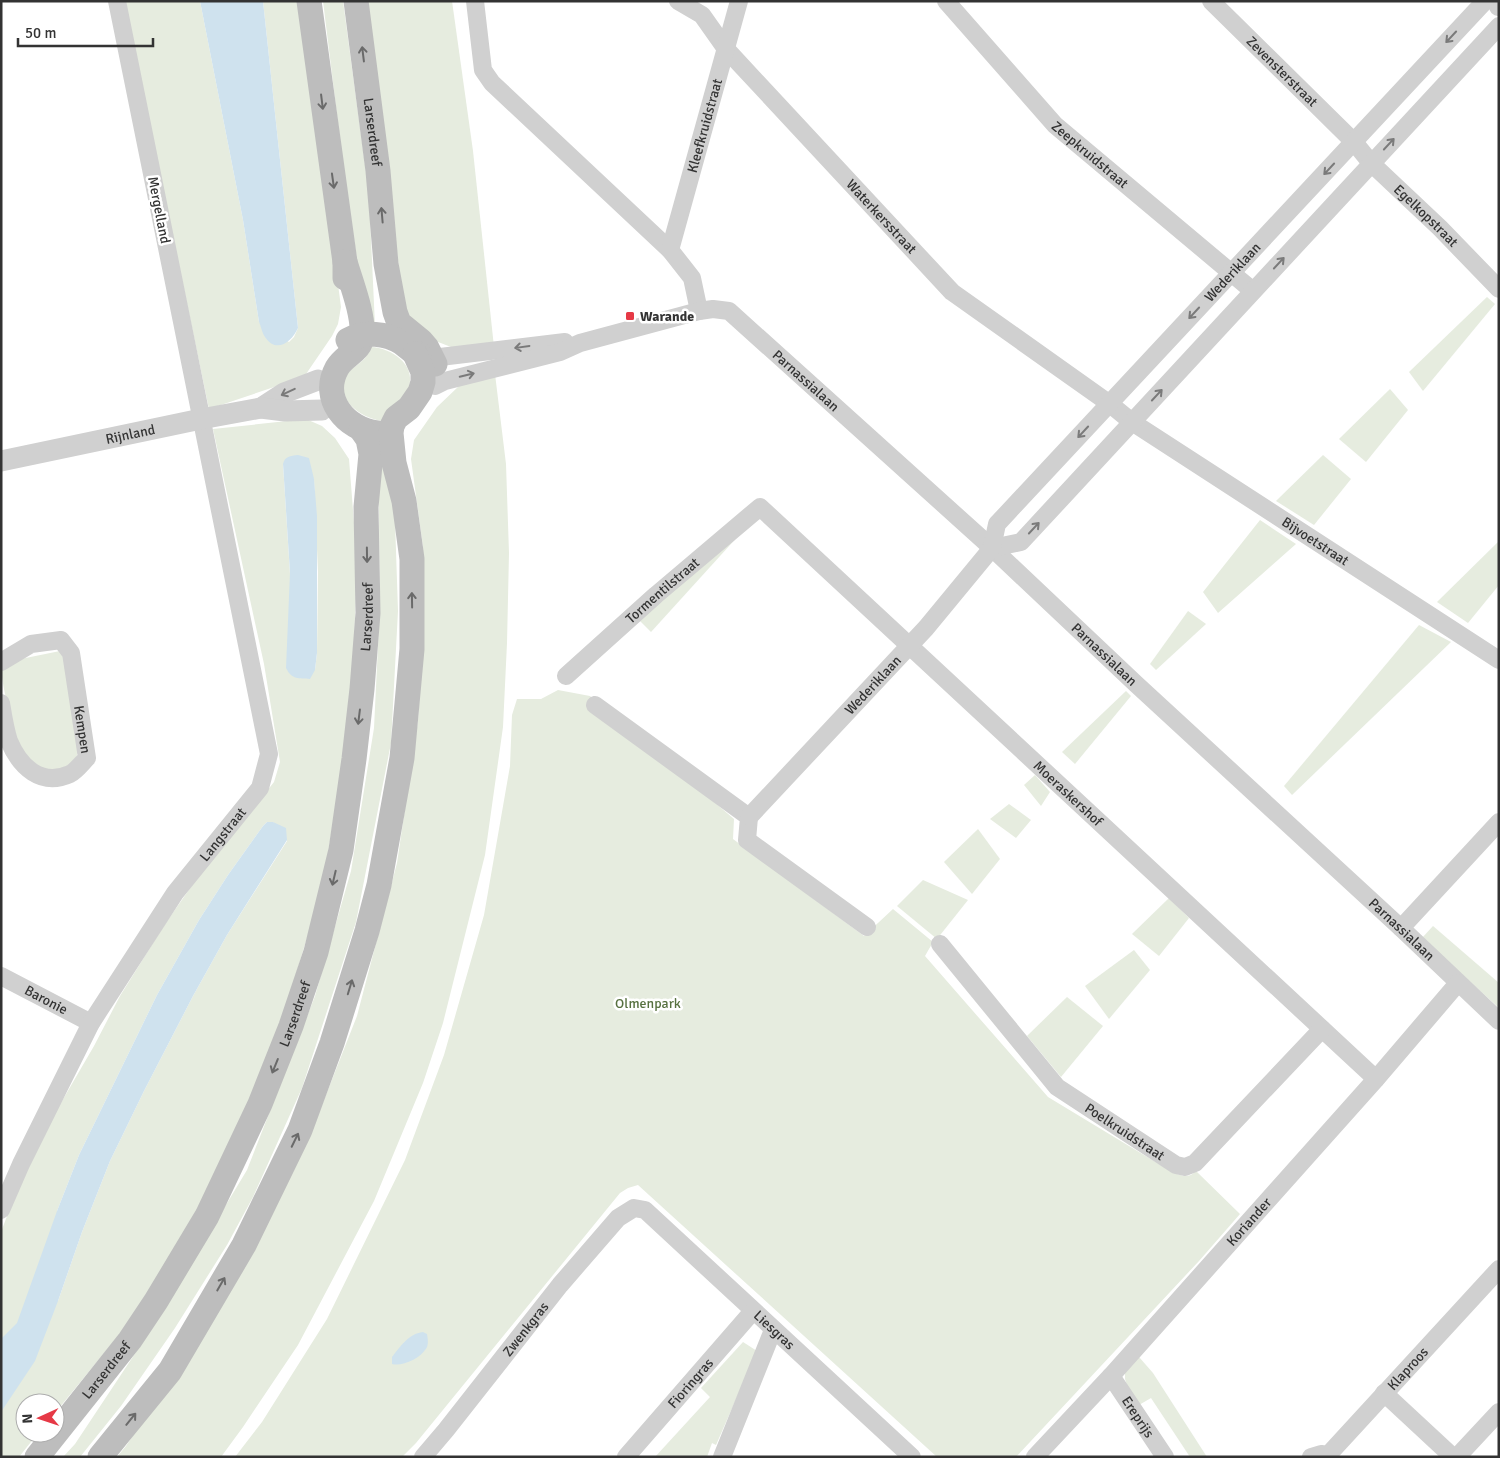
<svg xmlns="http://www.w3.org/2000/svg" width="1500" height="1458" font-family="Signika,sans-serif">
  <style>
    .green { fill: #e6ecdf; fill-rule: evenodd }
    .water { fill: #cfe2ee }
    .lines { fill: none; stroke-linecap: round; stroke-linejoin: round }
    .minor { stroke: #d0d0d0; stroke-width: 18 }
    .tertiary { stroke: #d0d0d0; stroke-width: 21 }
    .secondary { stroke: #bdbdbd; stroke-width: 25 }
    .oneway { stroke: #7a7a7a }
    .oneway2 { stroke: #6a6a6a }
    .poi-dot { fill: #e63946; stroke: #fff; stroke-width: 2 }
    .labels { text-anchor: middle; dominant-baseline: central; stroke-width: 5; stroke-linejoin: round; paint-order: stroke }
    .street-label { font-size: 14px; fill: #333; stroke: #fff }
    .poi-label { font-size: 14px; font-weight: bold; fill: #333; stroke: #fff; text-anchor: start }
    .park-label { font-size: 14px; fill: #56703f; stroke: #fff }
  </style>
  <rect width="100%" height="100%" fill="#fff"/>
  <g class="green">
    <path d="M124,1H200L243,220L259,322L289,342L294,337L298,328L263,1H301L341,307L338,324L332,336L304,377L209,409Z"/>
    <path d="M323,1H343L369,195L375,326L367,325L345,180Z"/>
    <path d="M366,1H452L473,151L494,347H451L433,340L405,317Z"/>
    <path d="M1487,297L1495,304L1423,391L1409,372Z"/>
    <path d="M371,347C391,348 416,364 409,387C406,400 390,411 382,421C360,418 332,398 348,373C352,368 358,365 363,360C367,357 369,351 371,347Z"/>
    <path d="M495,374L506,464L509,553L507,643L503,727L485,855L443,1023L423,1083L374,1201L298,1345L243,1427L221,1457H117L126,1446L229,1292L309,1138L357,1016L397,863L418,721L423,633V547L411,459L414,440L437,407L459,386Z"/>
    <path d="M1390,389L1408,410L1366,462L1339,439Z"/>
    <path d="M306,419L322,426L335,438L349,459L357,561L352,703L323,885L269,1063L220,1174L136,1314L55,1413V1403H25V1433H38L19,1457H1V1232L21,1179L55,1113L94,1046L120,996L163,927L193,884L274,782L280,762L264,664L213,429ZM283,464L314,479L318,572L317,653L315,670L290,574ZM267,822H273L287,841L227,935L193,996L144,1091L110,1161L82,1232L58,1301L57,1211L79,1155L157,995L199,920L228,875L263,826Z"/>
    <path d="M385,442L395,521L398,611L391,743L356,922L302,1088L253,1197L227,1245L175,1328L121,1406L80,1457H63L75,1444L148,1334L247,1170L315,996L351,871L374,728L380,605L378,443Z"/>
    <path d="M1323,455L1351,479L1314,525L1276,501Z"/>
    <path d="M1260,520L1296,544L1218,613L1203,592Z"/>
    <path d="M740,534L651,632L639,620Z"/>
    <path d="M1499,541V585L1468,623L1437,602Z"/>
    <path d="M1188,611L1206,624L1156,670L1150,664Z"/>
    <path d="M1419,625L1451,642L1292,795L1284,786Z"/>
    <path d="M60,651L64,655L78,753C75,762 67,767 58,769C40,772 22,759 16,742C12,732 11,719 8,708C5,693 1,678 1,663Z"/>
    <path d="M558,690L590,696L734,819L733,839L864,936L893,909L933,942L925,956L1048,1097L1172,1172C1182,1176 1188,1179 1196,1171L1240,1214L1199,1261L1016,1457H937L638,1185L628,1188L620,1193L416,1443L402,1457H235L262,1422L327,1319L405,1160L444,1055L484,915L510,766L512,715L517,699H541Z"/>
    <path d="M1126,691L1131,696L1075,764L1062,752Z"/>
    <path d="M1035,775L1050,792L1041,806L1024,785Z"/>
    <path d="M1009,804L1031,820L1016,838L990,819Z"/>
    <path d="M978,829L1000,859L972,894L944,862Z"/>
    <path d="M923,880L968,900L937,939L897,906Z"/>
    <path d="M1169,898L1189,918L1159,956L1132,934Z"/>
    <path d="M1433,926L1499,983V1008L1422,938Z"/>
    <path d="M1134,950L1150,970L1109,1019L1085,986Z"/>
    <path d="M1067,997L1103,1026L1061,1077L1027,1036Z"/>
    <path d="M743,1342L757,1351L716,1445L712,1443L707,1457H655L710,1397L701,1388Z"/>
    <path d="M1139,1357L1153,1373L1207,1457H1190L1151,1398L1139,1405L1127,1385L1125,1379V1371Z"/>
  </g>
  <g class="water">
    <path d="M200,1H263L298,328C292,342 276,354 265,337C262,333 261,326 259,322L243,220Z"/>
    <path d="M298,455L309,458L314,479L317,516V653L315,670L310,679C299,678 292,680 286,668L290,573L283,464C285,456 290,456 298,455Z"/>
    <path d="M267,822H273L286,828L287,840L227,935L193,996L144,1091L110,1161L82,1232L58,1301L35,1361L1,1412V1339L17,1323L57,1211L79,1155L157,995L199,920L228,875L263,826Z"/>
    <path d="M423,1332L427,1334C428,1340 429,1346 425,1350C420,1358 402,1367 392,1364V1357C401,1346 408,1334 423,1332Z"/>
  </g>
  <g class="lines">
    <g class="minor">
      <path d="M475,1L483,70L492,83L670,250L692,278L699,311"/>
      <path id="s1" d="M678,1L702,15L726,49L952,292L1110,404L1132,422L1499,660"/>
      <path id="s2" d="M946,1L1055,125L1253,291"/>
      <path id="s3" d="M1211,1L1354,142L1371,163L1440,228L1499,289"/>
      <path d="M1498,7L1499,6"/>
      <path id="s4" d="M670,250L739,1"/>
      <path d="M432,356L440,357L565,342"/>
      <path id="s5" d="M435,386L445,381L560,352L580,343L699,311L713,309L729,311L992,548L1136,684L1401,928L1499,1021"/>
      <path d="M992,548L1021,542L1499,26"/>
      <path id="s6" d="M1,662L31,644L61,640L71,653L87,758C82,763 76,771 70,774C41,787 20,767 9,741C5,729 3,715 1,703"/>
      <path id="s7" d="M566,676L656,595L760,507L1376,1079"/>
      <path d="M595,705L749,817L747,840L867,927"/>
      <path id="s8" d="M749,817L926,628L992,548L997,524L1485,1"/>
      <path d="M1401,928L1499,822"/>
      <path id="s9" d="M940,944L1057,1087L1176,1165L1185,1167L1195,1163L1322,1029"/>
      <path id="s10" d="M1,976L91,1023"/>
      <path id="s11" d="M1,1210L21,1164L91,1023L175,893L260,788L269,754C220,503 167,252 117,1"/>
      <path id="s12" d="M1111,1376L1165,1457"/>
      <path d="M1384,1393L1453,1457"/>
      <path id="s13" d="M423,1457L446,1430L560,1285L618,1218L634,1208L645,1210L912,1457"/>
      <path id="s14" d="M626,1457L753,1311"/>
      <path d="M722,1457L773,1330"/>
      <path id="s15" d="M1035,1457L1111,1376L1376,1079L1458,983"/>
      <path id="s16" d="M1311,1457L1321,1454L1328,1455L1499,1269"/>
      <path d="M1457,1457L1499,1412"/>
    </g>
    <g class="tertiary">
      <path d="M261,408L284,393L318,380"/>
      <path id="s17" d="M1,461L201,419L261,408L285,411L322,410"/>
    </g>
    <g class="secondary">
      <path d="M309,1L345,262V278"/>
      <path id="s18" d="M356,1L378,171L386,264L395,312L399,323L421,341L427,348L435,364"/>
      <path d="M345,262C351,282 364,315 362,336C361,352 344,355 337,368C320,399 346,429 377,433"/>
      <path d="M348,340C365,331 386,333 402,343C408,347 412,353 419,354"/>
      <path id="s19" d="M37,1457L130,1340L156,1301L207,1216L260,1104L291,1026L316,952L341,850L354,759L362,689L368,613L366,507L371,454L368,439L361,429"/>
      <path d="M100,1457L170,1371L244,1245L300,1130L332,1043L367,931L379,885L402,758L412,649V559L404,501L394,463L391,433L392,426L396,418L409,408L420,392L423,382V372L415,354"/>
    </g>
  </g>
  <defs><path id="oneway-shaft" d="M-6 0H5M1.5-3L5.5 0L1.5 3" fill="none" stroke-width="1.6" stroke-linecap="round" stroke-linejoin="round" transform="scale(1.25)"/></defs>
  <g class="oneway">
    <use href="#oneway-shaft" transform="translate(1451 37) rotate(133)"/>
    <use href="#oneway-shaft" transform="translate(1389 144) rotate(-47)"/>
    <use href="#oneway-shaft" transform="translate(1329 169) rotate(133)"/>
    <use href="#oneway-shaft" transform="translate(1279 263) rotate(-47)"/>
    <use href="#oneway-shaft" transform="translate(1194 313) rotate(133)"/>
    <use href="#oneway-shaft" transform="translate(522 347) rotate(172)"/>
    <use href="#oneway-shaft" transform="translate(467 375) rotate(-14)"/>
    <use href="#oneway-shaft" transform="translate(288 392) rotate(155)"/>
    <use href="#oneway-shaft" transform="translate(1157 395) rotate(-47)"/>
    <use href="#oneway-shaft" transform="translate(1083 432) rotate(133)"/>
    <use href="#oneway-shaft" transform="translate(1034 528) rotate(-47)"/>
  </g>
  <g class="oneway2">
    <use href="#oneway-shaft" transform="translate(363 54) rotate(-97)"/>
    <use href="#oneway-shaft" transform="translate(322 102) rotate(83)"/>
    <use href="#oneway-shaft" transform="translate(333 181) rotate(82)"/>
    <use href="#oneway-shaft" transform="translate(382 215) rotate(-95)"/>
    <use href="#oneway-shaft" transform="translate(367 555) rotate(89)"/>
    <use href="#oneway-shaft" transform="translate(412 600) rotate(-91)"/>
    <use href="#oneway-shaft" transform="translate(359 717) rotate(97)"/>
    <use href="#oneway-shaft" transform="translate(334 878) rotate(103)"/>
    <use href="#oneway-shaft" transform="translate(350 987) rotate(-73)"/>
    <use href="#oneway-shaft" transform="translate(275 1066) rotate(112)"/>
    <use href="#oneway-shaft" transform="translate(295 1140) rotate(-64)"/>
    <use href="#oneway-shaft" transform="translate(221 1284) rotate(-60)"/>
    <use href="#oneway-shaft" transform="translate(131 1419) rotate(-51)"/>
  </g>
  <rect class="poi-dot" x="625" y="311" width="10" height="10" rx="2.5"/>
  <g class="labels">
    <g class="street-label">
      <text stroke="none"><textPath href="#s3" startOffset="100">Zevensterstraat</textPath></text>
      <text stroke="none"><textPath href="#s4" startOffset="129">Kleefkruidstraat</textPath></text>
      <text stroke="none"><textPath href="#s18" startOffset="132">Larserdreef</textPath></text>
      <text stroke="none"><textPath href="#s2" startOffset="211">Zeepkruidstraat</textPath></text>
      <text transform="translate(159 210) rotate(79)">Mergelland</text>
      <text stroke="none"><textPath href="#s1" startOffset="298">Waterkersstraat</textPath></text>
      <text stroke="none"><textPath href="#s3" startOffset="304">Egelkopstraat</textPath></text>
      <text stroke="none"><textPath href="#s8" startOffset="732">Wederiklaan</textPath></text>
      <text stroke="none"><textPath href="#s5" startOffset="409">Parnassialaan</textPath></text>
      <text stroke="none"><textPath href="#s17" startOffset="132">Rijnland</textPath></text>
      <text stroke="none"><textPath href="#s1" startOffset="842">Bijvoetstraat</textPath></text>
      <text stroke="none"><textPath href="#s7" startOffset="129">Tormentilstraat</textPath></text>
      <text stroke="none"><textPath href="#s19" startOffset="921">Larserdreef</textPath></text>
      <text stroke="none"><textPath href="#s5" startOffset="814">Parnassialaan</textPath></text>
      <text stroke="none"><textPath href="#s8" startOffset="181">Wederiklaan</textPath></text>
      <text stroke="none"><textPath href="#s6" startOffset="159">Kempen</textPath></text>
      <text stroke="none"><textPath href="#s7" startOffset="678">Moeraskershof</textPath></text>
      <text stroke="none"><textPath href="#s11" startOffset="438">Langstraat</textPath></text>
      <text stroke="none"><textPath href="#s5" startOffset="1219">Parnassialaan</textPath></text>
      <text stroke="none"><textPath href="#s10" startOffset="51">Baronie</textPath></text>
      <text stroke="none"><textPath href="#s19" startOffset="516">Larserdreef</textPath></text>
      <text stroke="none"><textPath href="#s9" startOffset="266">Poelkruidstraat</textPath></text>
      <text stroke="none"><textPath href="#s15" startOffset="318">Koriander</textPath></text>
      <text stroke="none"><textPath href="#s13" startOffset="164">Zwenkgras</textPath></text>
      <text stroke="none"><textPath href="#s13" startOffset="515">Liesgras</textPath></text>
      <text stroke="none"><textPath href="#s16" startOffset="135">Klaproos</textPath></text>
      <text stroke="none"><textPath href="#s19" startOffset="111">Larserdreef</textPath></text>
      <text stroke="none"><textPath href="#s14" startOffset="98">Fioringras</textPath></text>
      <text stroke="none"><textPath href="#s12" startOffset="49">Ereprijs</textPath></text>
    </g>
    <g class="poi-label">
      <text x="640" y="316">Warande</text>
    </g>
    <g class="park-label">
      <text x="648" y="1003">Olmenpark</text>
    </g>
  </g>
  <rect width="1500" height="1458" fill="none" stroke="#333333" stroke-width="5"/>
  <g transform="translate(40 1418) rotate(267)"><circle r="24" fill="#ffffff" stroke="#adadad"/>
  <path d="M0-4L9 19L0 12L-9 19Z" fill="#e63946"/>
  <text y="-8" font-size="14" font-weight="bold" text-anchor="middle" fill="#333333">N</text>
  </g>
  <path d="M18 38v8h135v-8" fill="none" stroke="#333333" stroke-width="2.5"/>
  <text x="25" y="38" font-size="15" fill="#333333" stroke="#ffffff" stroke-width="4" paint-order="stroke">50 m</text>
</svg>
